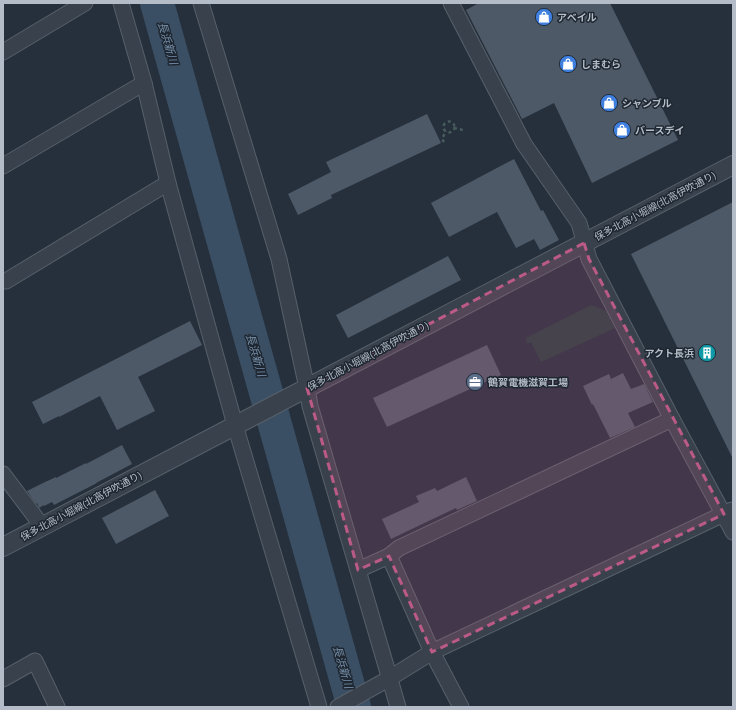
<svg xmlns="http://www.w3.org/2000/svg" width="736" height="710" font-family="'PT Sans','Noto Sans JP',sans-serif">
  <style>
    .green { fill: #283e3e }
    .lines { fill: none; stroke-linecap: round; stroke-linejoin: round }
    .river { stroke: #3b4f64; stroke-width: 34 }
    .building { fill: #4e5967 }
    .minor-casing { stroke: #57606a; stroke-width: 17 }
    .tertiary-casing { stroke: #57606a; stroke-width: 20 }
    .path { stroke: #475b5c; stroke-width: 2.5; stroke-dasharray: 3 3; stroke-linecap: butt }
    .minor { stroke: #39424c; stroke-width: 15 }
    .tertiary { stroke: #39424c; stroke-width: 18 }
    .marked { fill: #bc5a86; fill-opacity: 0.2; stroke: #bc5a86; stroke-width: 3; stroke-dasharray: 8 5; stroke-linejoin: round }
    .labels { text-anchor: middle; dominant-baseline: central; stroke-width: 3; stroke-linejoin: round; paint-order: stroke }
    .poi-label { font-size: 10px; font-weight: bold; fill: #b4bdc7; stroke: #1e2731; text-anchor: start }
    .street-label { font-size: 10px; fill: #b4bdc7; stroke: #1e2731 }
    .water-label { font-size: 11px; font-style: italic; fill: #768fa9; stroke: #1e2731 }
  </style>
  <rect width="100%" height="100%" fill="#25303c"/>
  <path class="green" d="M591,305L606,311L615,328L541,362L531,342L527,344L526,338Z"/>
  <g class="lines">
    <path class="river" d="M157,3L354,707"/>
  </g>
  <g class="building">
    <path d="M479,3H610L678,140L592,183L554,103L522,119L466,10Z"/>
    <path d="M427,114L441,143L331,195L332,198L298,215L288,194L331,172L326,162Z"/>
    <path d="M514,159L541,211L543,210L559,240L540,250L534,239L516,248L497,212L449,237L431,203Z"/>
    <path d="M733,202V459L631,254Z"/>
    <path d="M448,256L461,280L348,338L336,315Z"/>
    <path d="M190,321L202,345L138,377L155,411L117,430L100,396L59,417V416L43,424L32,402Z"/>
    <path d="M487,345L501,375L387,427L373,398Z"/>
    <path d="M623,373L631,389L644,384L653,402L628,413L635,427L610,438L593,404L592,405L583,386L609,374L611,379Z"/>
    <path d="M122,445L132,464L96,483H97L54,505L52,502L44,506V505L39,508L37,503L36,504L27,491L43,483L56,477V478L86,463V464Z"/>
    <path d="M466,477L477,501L457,510L456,508L391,539L382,519L419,502L416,496L435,488L437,491Z"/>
    <path d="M155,490L169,516L116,544L102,518Z"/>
  </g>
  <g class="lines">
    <defs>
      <g id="minor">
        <path d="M121,3L144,83L168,183L235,425L319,707"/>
        <path d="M201,3L279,259L307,388L310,406L398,707"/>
        <path d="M451,3L524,144L579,223L589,259L672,419L733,532"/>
        <path d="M3,52L85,3"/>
        <path d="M3,166L144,83"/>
        <path d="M3,281H6L168,183"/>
        <path d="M3,474L42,526"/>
        <path d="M389,556L399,548L672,419"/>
        <path d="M358,570L389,556L432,652L461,707"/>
        <path d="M3,679L35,661L57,707"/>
        <path d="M338,707L390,678L432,652L732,510"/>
      </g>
      <path id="tertiary" d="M3,547L733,165"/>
    </defs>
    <use href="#minor" class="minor-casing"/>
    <use href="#tertiary" class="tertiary-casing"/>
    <g class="path">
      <circle cx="449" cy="127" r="5.5"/>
      <path d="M454,128L463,130L464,132"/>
      <path d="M444,142L442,139L446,131"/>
    </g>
    <use href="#minor" class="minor"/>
    <use href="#tertiary" class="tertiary"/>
  </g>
  <path class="marked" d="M584,243L589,259L724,514L432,652L389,556L358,570L307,388Z"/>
  <defs>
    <symbol id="shop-disc" viewBox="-11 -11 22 22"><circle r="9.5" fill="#3f7fe0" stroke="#1e2731"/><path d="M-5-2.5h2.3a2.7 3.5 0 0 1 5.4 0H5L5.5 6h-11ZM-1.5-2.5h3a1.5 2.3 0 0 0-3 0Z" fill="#fff"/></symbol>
    <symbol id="building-disc" viewBox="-11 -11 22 22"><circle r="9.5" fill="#0f9aa8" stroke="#1e2731"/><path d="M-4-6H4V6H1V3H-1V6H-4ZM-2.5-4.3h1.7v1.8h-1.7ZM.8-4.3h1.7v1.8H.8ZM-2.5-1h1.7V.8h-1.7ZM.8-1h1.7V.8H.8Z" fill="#fff"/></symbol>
    <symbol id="office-disc" viewBox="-11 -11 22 22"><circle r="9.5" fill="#5c6f8a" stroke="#1e2731"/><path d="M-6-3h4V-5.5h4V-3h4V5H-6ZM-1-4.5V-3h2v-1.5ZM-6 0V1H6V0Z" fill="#fff"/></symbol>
  </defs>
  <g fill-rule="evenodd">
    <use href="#shop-disc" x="534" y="7" width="20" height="20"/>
    <use href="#shop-disc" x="558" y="54" width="20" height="20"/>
    <use href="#shop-disc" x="599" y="93" width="20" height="20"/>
    <use href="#shop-disc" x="612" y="120" width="20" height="20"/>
    <use href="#building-disc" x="697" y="343" width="20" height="20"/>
    <use href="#office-disc" x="465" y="372" width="20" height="20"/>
  </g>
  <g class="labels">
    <g class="poi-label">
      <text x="557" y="17">アベイル</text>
      <text x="581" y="64">しまむら</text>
      <text x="622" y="103">シャンブル</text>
      <text x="635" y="130">バースデイ</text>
      <text x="694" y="353" text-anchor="end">アクト長浜</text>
      <text x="488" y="382">鶴賀電機滋賀工場</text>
    </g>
    <g class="street-label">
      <text transform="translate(655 206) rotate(-28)">保多北高小堀線(北高伊吹通り)</text>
      <text transform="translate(368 356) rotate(-28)">保多北高小堀線(北高伊吹通り)</text>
      <text transform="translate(81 506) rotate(-28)">保多北高小堀線(北高伊吹通り)</text>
    </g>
    <g class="water-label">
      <text transform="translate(168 43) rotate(74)">長浜新川</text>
      <text transform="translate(256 355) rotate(74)">長浜新川</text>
      <text transform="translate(343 667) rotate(74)">長浜新川</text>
    </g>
  </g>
  <rect width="736" height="710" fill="none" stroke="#b4bdc7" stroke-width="8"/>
</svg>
